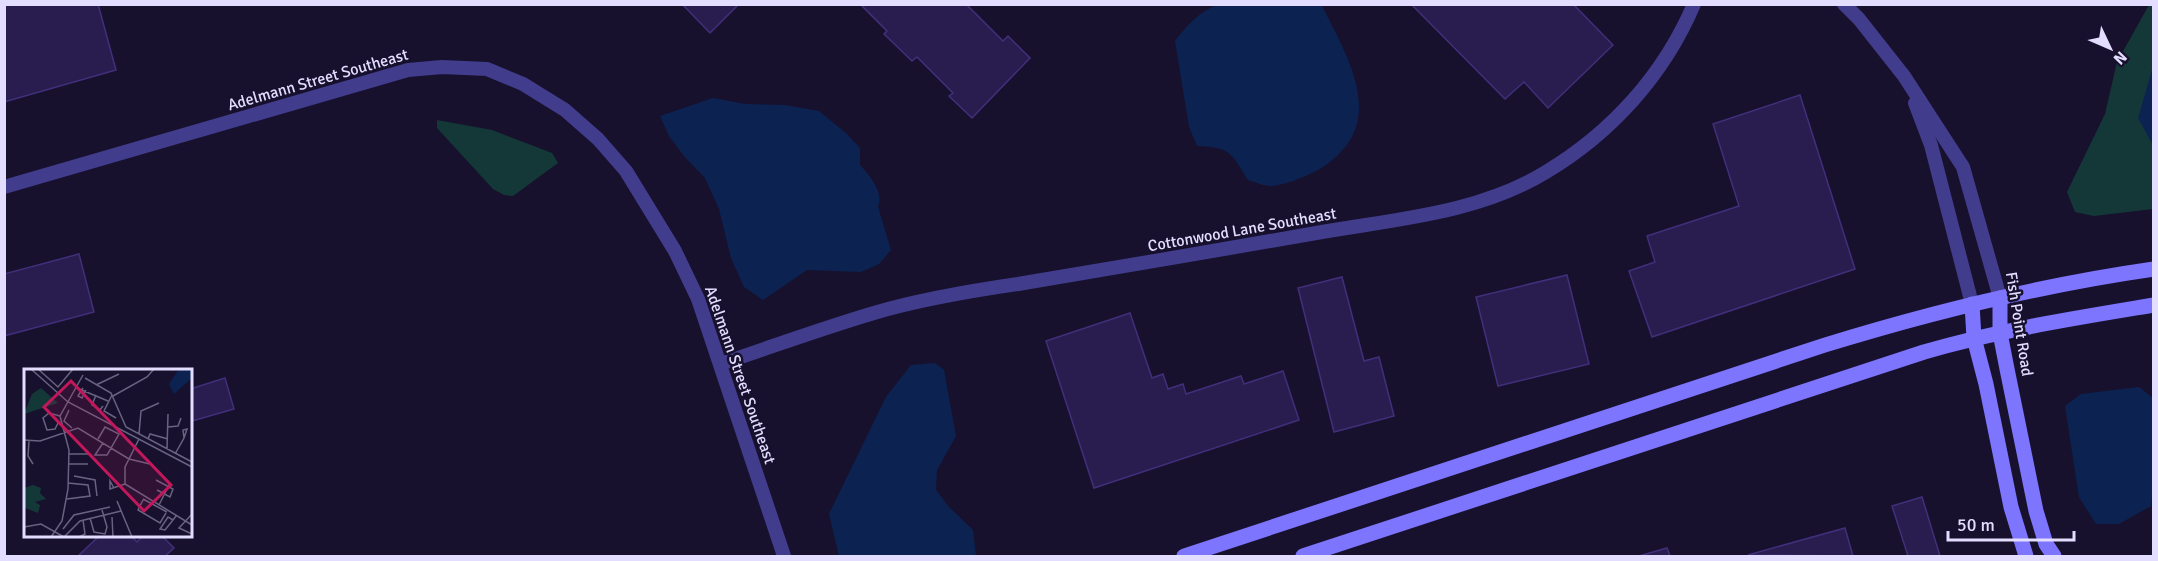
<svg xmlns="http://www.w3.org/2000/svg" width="2158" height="561" font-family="Signika,sans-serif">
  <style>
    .green { fill: #143838 }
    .water { fill: #0c2352 }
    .building { fill: #291d4f; stroke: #412f7b; stroke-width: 1.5 }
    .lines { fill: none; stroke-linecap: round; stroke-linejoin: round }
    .street { stroke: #423c8d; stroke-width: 14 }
    .secondary { stroke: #7e75ff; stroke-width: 15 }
    .labels { text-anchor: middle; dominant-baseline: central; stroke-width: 5; stroke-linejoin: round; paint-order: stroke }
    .street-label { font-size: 16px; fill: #e3deff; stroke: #17112e }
    .inset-road { fill: none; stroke: #696382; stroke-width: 1.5 }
    .view { fill: #c2185b; fill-opacity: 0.15; stroke: #c2185b; stroke-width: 3 }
    .inset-edge { fill: none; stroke: #e3deff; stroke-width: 3 }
  </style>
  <rect width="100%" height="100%" fill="#17112e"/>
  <g class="green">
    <path d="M2149,5H2153V67L2139,118L2153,145V209L2094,216L2075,212L2067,192L2105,114L2117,62Z"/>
    <path d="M437,120L492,130L552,153L558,163L513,196L504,195L493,189L437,128Z"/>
  </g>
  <g class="water">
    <path d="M1318,4L1322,6C1351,63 1390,127 1318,170C1307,176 1283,186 1270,186C1264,186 1255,182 1248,180C1231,153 1231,147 1197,146L1189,127L1175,41C1186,27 1201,9 1219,5Z"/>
    <path d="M2153,67V145L2138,118Z"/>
    <path d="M713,98L745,104L785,105L819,111L847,134L860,148V165C870,176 884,192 878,207L891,250L879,264L861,272L807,270L763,300L744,287L731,258L719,209L705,178L684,156L669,136L660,116Z"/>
    <path d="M935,363L944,370L956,436L937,470L936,490L949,507L973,530L976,556H839L829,514L886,397L911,365Z"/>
    <path d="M2139,387L2153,398L2154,471L2151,506L2119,524H2096L2079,497L2065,406L2081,394Z"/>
  </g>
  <g class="building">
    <path d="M4,4H98L116,70L4,102Z"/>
    <path d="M682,4H739L710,33Z"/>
    <path d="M860,4H969L968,6L1003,41L1008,36L1030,58L972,118L949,96L953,93L917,57L912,61L884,34L887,31Z"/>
    <path d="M1411,4H1573L1613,45L1548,108L1524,82L1505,99Z"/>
    <path d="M1800,95L1855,269L1652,337L1629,271L1655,262L1647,236L1739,206L1713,124Z"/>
    <path d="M79,254L94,312L4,336V274Z"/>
    <path d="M1567,275L1589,364L1498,386L1476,297Z"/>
    <path d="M1342,277L1364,361L1379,357L1394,416L1334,432L1298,288Z"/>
    <path d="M1130,313L1152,378L1163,374L1168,389L1183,384L1186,394L1241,376L1244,384L1283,371L1299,420L1094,488L1046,341Z"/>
    <path d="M225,378L234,409L192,421L190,389Z"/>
    <path d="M1922,497L1940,556H1908L1892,506Z"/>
    <path d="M1845,528L1853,556L1748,555Z"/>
    <path d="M99,536H131L137,542L143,536H162L174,548L165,556H78Z"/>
    <path d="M1667,548L1670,556H1639Z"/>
  </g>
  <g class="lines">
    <g class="street">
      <path d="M1844,4L1859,19L1904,76L1963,167L2000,298"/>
      <path d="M1915,103L1931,145L1972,304"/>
      <path d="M4,187L408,70L442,67L487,69L523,84L565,110L598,139L626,171L675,251L698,299L784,556"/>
      <path d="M720,364C771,347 823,328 874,313C921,299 970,291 1018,284C1119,267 1221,250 1322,232C1397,219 1479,213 1546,172C1611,133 1664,75 1694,4"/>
    </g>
    <g class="secondary">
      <path d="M2000,298V333L2007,369L2036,511L2046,544L2054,556"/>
      <path d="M1972,304L1974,338L1986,384L2011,507L2026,556"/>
      <path d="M1184,556L1825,345C1932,312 2042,285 2154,269"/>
      <path d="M1303,556L1924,352C1999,330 2076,318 2154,305"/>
    </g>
  </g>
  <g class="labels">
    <g class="street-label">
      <text transform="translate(318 80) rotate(-16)">Adelmann Street Southeast</text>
      <text transform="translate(1242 230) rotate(-10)">Cottonwood Lane Southeast</text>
      <text transform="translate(2019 324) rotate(81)">Fish Point Road</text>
      <text transform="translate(740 375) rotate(71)">Adelmann Street Southeast</text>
    </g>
  </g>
  <g transform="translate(24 369)">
    <rect width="168" height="168" fill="#17112e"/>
    <path d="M17,19L34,34L0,45L8,25ZM9,116L17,119L16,124L22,130L11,133L16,136L14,144L1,139L0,134V119Z" fill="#143838"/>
    <path d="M155,0H168V9L150,25L145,15Z" fill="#0c2352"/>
    <path class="inset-road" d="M7,0L44,33L168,98M14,0L34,18L49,0M61,9L87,24L102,58L168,93M72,16L95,5M53,19L84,32M59,19L54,27L58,29L62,21M72,26L68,36L76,41L79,37M88,26L80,42L92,49M89,27L123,8L130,0M45,41L40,52L48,59M35,52L31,60L23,61L19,49L25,44L36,47M144,58L154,57L157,49M115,65L117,42L135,34M74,70L81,58L95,65L83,86H71L79,74M115,70L101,98V115L168,156M124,70L126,65L144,70M0,71L16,72L54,59L105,90L126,95M5,72L4,87L9,95M143,80L144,45M45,85H65M151,85L160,69L159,61L163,60L160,69M45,95H64M50,107L71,111L73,127M132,111L149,120L146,128L133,121M90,119L86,112V120L101,115M43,130L66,127L64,116L44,114M119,130L143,143M119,131L114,141L136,154L142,144M93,132L108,168M135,136L146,114M168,145L155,159L168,165M88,148L89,168M66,149L70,163L81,165L83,158L78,141M149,151L141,161L136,160L144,148L149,151L152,147M0,158L17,155L40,168L56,152L97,142M39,160L50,146L86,138M27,168L38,152L44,120L45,81L36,47L59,6M55,168L61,165L59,151"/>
    <path class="view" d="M47,12L147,116L120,142L20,38Z"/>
    <rect width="168" height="168" class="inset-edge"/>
  </g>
  <rect width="2158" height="561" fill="none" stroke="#e3deff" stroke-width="12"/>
  <g transform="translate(2110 48) rotate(134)" stroke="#17112e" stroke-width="4.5" paint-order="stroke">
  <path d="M0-4.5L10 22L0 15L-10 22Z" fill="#e3deff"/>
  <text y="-9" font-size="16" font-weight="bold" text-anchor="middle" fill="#e3deff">N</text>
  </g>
  <path d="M1948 531v9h126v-9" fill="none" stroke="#e3deff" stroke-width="3"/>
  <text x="1957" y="531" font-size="18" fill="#e3deff" stroke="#17112e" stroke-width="4.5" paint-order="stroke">50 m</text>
</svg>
